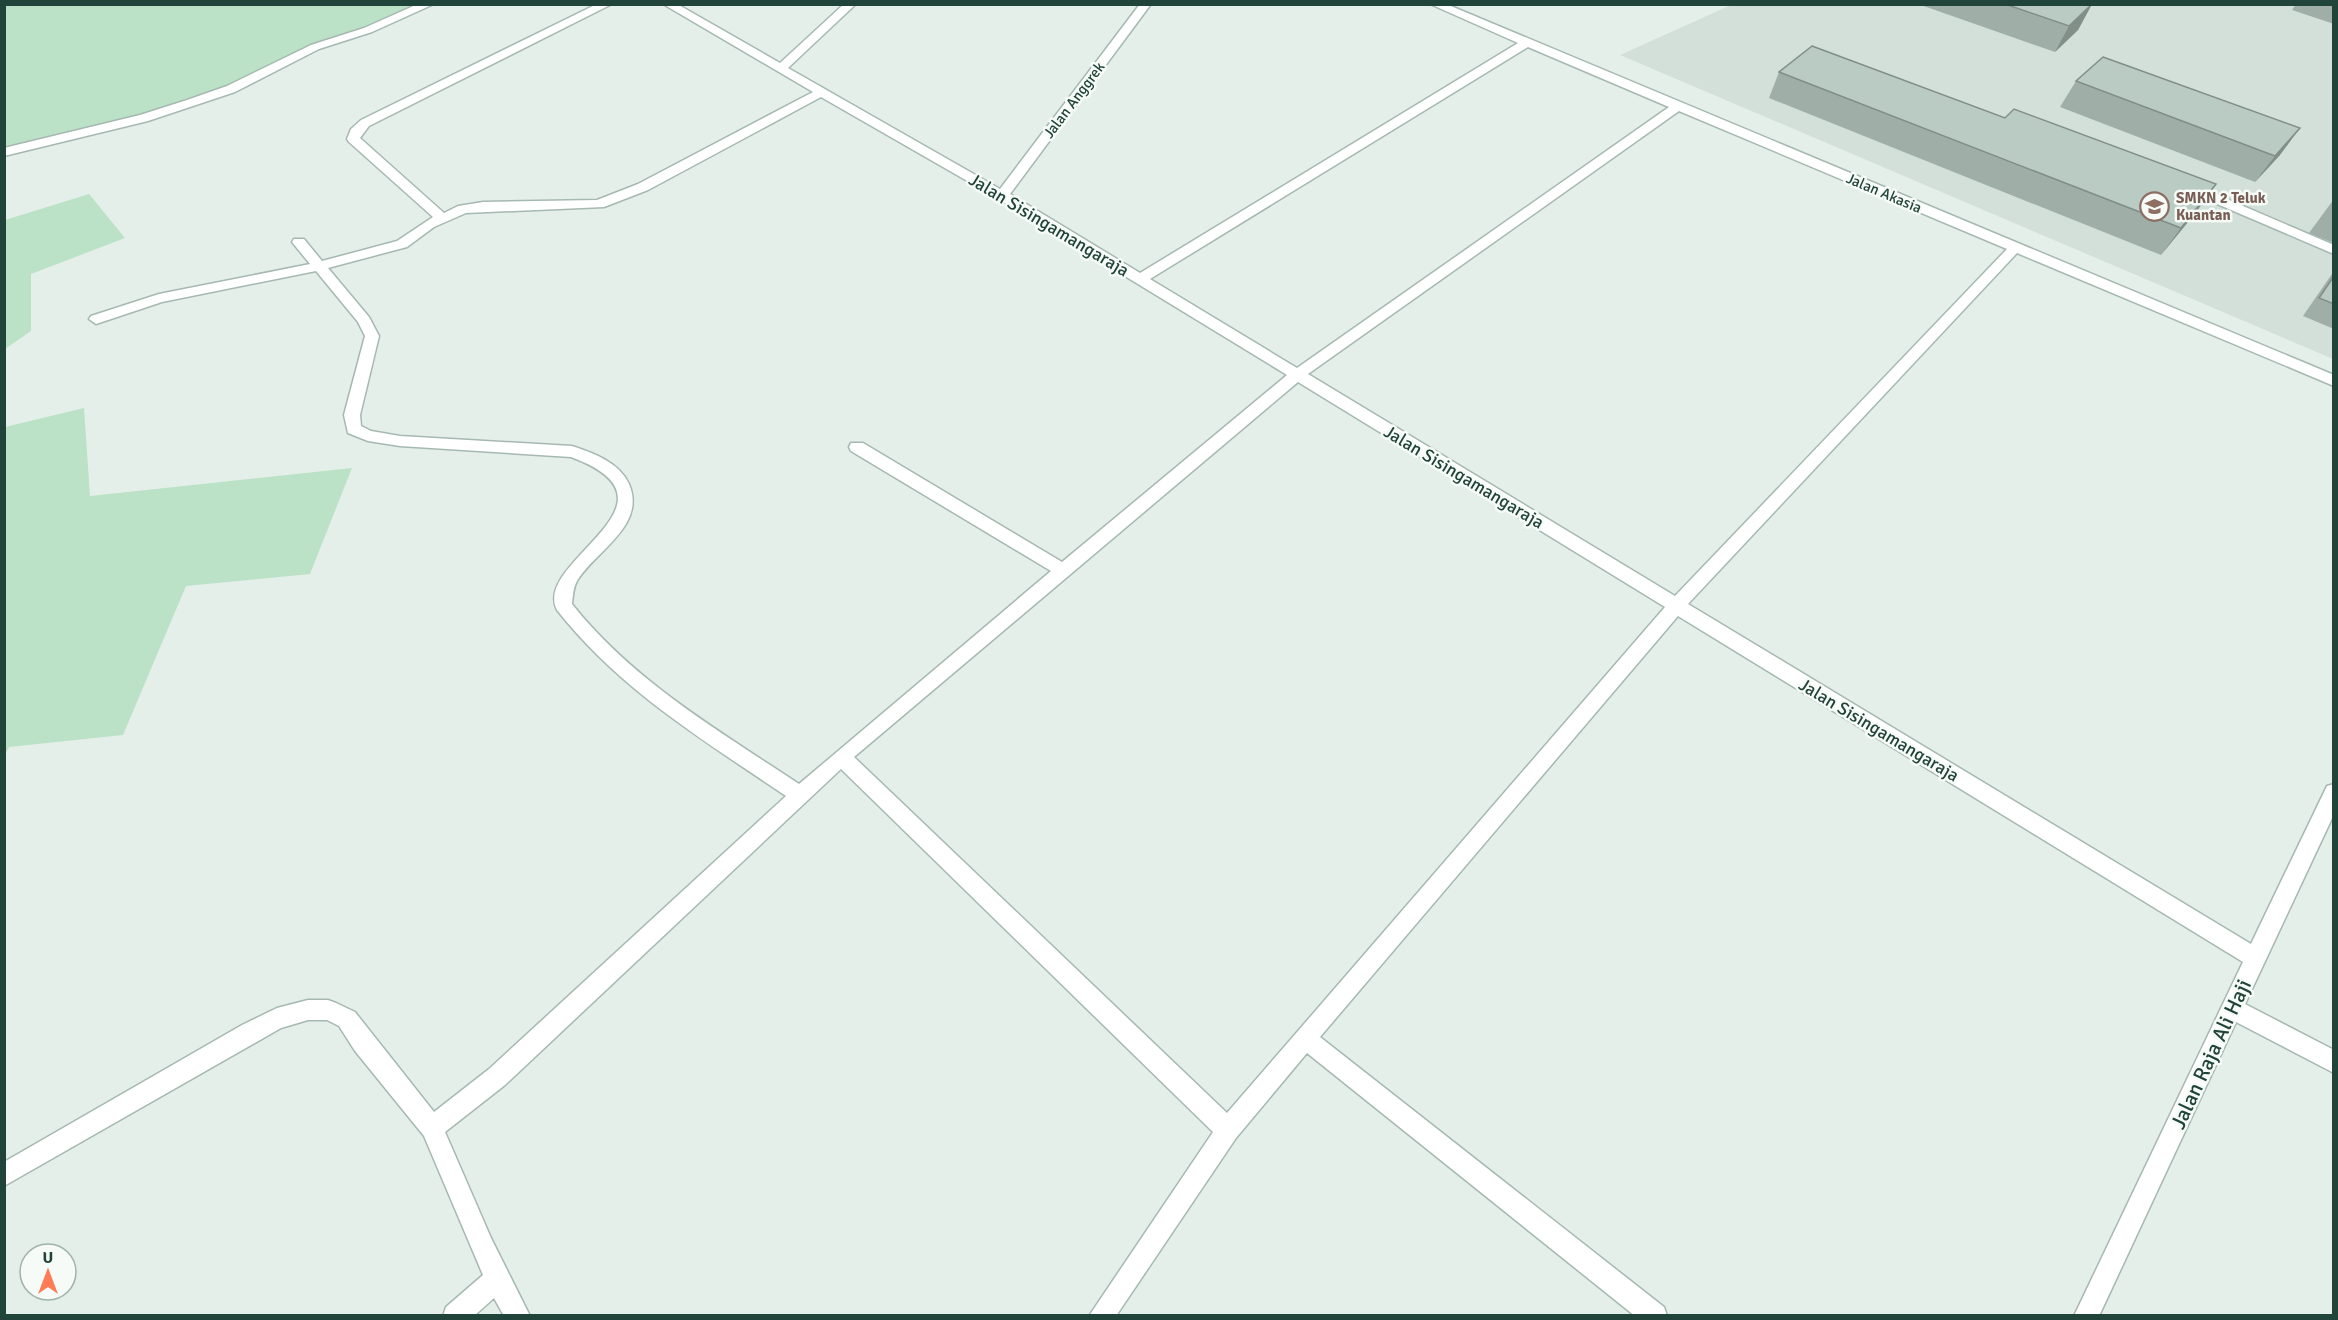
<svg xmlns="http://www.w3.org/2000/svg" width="2338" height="1320" font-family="Signika,sans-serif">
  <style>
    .built { fill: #d2e0d9 }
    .green { fill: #bbe2c6 }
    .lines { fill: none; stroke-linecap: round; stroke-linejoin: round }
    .minor-casing { stroke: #a6b8b2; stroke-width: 3 }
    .minor { fill: #fff; fill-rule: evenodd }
    .wall { fill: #9fafa8 }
    .shaded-wall { fill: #828e88 }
    .building { fill: #b9cbc3; stroke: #828e88; stroke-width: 1.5 }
    .labels { text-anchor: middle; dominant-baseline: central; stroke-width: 5; stroke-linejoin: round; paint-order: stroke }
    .far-street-label { font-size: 15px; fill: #21443a; stroke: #f6fbf8 }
    .far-education-label { font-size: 15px; font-weight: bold; fill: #785e54; stroke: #f6fbf8; text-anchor: start }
    .street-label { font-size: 18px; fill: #21443a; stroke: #f6fbf8 }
    .near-street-label { font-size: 21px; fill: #21443a; stroke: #f6fbf8 }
  </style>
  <rect width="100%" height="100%" fill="#e5efea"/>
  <path class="built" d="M1731,5H2333V359L1620,55Z"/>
  <g class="green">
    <path d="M5,5H431L383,27L321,44L239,89L5,149Z"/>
    <path d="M89,194L125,238L31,274V331L5,349V220Z"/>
    <path d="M84,408L90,496L352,468L310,574L186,586L123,735L9,747L5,755V427Z"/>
  </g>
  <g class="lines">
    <defs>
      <g id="minor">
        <path d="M418,4H434L372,32L319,49L235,92L148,121L4,156V148L140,115L187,100L227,86L311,45L364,28Z"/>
        <path d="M597,4H612L369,126L360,138L444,213L458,206L483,202L597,200L638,184L813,92L663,4H677L780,63L844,4H856L788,68L1000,189L1140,4H1151L1010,194L1140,273L1518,43L1430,4H1446L2334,375V386L2017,253L1688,604L2251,944L2327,786L2334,784V814L2245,1004L2334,1050V1073L2236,1022L2099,1316H2074L2243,962L1678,616L1320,1037L1664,1307L1667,1316H1635L1307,1053L1236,1138L1116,1316H1089L1213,1132L841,769L505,1085L445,1132L491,1238L530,1316H504L494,1298L474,1316H443L446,1307L483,1275L424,1136L355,1051L339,1026L327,1020H308L281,1028L4,1186V1162L242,1025L277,1008L308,1000H328L336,1003L355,1012L434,1112L489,1069L786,796C703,740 619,689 557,610C531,561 695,503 571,457L400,446L368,441L348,433L344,415L365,336L358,322L316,271L162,302L96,324L89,319L91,316L159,294L310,264L292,242L294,239H304L322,261L397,241L433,217L349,142L347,139L351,129L361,120ZM1528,47L1669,107L1297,368L1150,279ZM821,97L997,198L1287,375L1062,562L863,443H851L849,447L851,451L1051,571L799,784C718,730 633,681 572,604C573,596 573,588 577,581C595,551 647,526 629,484C619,462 593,453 572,446L400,436L371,431L361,426L360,415L379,336L369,317L328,268L407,247L434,227L466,213L604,207L648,190ZM1679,111L2007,249L1675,596L1308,374ZM1298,382L1665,607L1227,1113L854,757Z"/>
        <path d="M2187,182L2334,245V254L2182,189V183Z"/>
      </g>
    </defs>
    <use href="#minor" class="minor-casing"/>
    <use href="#minor" class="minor"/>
  </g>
  <g class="wall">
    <path d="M1918,4H2092L2078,30L2055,52Z"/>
    <path d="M2296,4H2334V24L2292,10Z"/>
    <path d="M1779,72L2197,211L2161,255L1769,98Z"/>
    <path d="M2076,81L2280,155L2255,182L2060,107Z"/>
    <path d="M2334,199V243L2309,233Z"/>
    <path d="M2334,271V329L2303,316Z"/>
  </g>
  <g class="shaded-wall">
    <path d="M2092,4L2078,30L2055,52L2069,26Z"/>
    <path d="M2300,128L2280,155L2255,182L2275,156Z"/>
    <path d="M2216,184L2197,211L2161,255L2181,228Z"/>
  </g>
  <g class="building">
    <path d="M2005,4H2092L2069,26Z"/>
    <path d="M1812,46L2005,118L2014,109L2216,184L2181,228L1779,72Z"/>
    <path d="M2103,57L2300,128L2275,156L2076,81Z"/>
    <path d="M2334,276V304L2319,298Z"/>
  </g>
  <defs>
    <symbol id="school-ring" viewBox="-11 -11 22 22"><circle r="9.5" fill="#f6fbf8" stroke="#8d6e63" stroke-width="1.5"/><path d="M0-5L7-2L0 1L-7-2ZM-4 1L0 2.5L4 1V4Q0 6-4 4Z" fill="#8d6e63"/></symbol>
  </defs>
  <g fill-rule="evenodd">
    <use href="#school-ring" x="2138" y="190" width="33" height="33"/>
  </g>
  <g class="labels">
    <g class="far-street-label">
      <text transform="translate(1074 100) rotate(-53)">Jalan Anggrek</text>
      <text transform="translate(1884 193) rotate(23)">Jalan Akasia</text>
    </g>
    <g class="far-education-label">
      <text x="2176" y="198">SMKN 2 Teluk<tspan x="2176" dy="17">Kuantan</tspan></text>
    </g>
    <g class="street-label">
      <text transform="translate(1049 225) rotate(31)">Jalan Sisingamangaraja</text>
      <text transform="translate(1464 477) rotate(31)">Jalan Sisingamangaraja</text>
      <text transform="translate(1879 730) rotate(31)">Jalan Sisingamangaraja</text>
    </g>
    <g class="near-street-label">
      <text transform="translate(2211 1054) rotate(-65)">Jalan Raja Ali Haji</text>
    </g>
  </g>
  <rect width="2338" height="1320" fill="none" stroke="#21443a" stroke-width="12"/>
  <g transform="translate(48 1272)"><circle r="28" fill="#f6fbf8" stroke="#a1b2ac" stroke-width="1.5"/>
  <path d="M0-4.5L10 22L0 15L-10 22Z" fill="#ff7b53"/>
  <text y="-9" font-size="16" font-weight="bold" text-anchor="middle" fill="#21443a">U</text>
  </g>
</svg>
